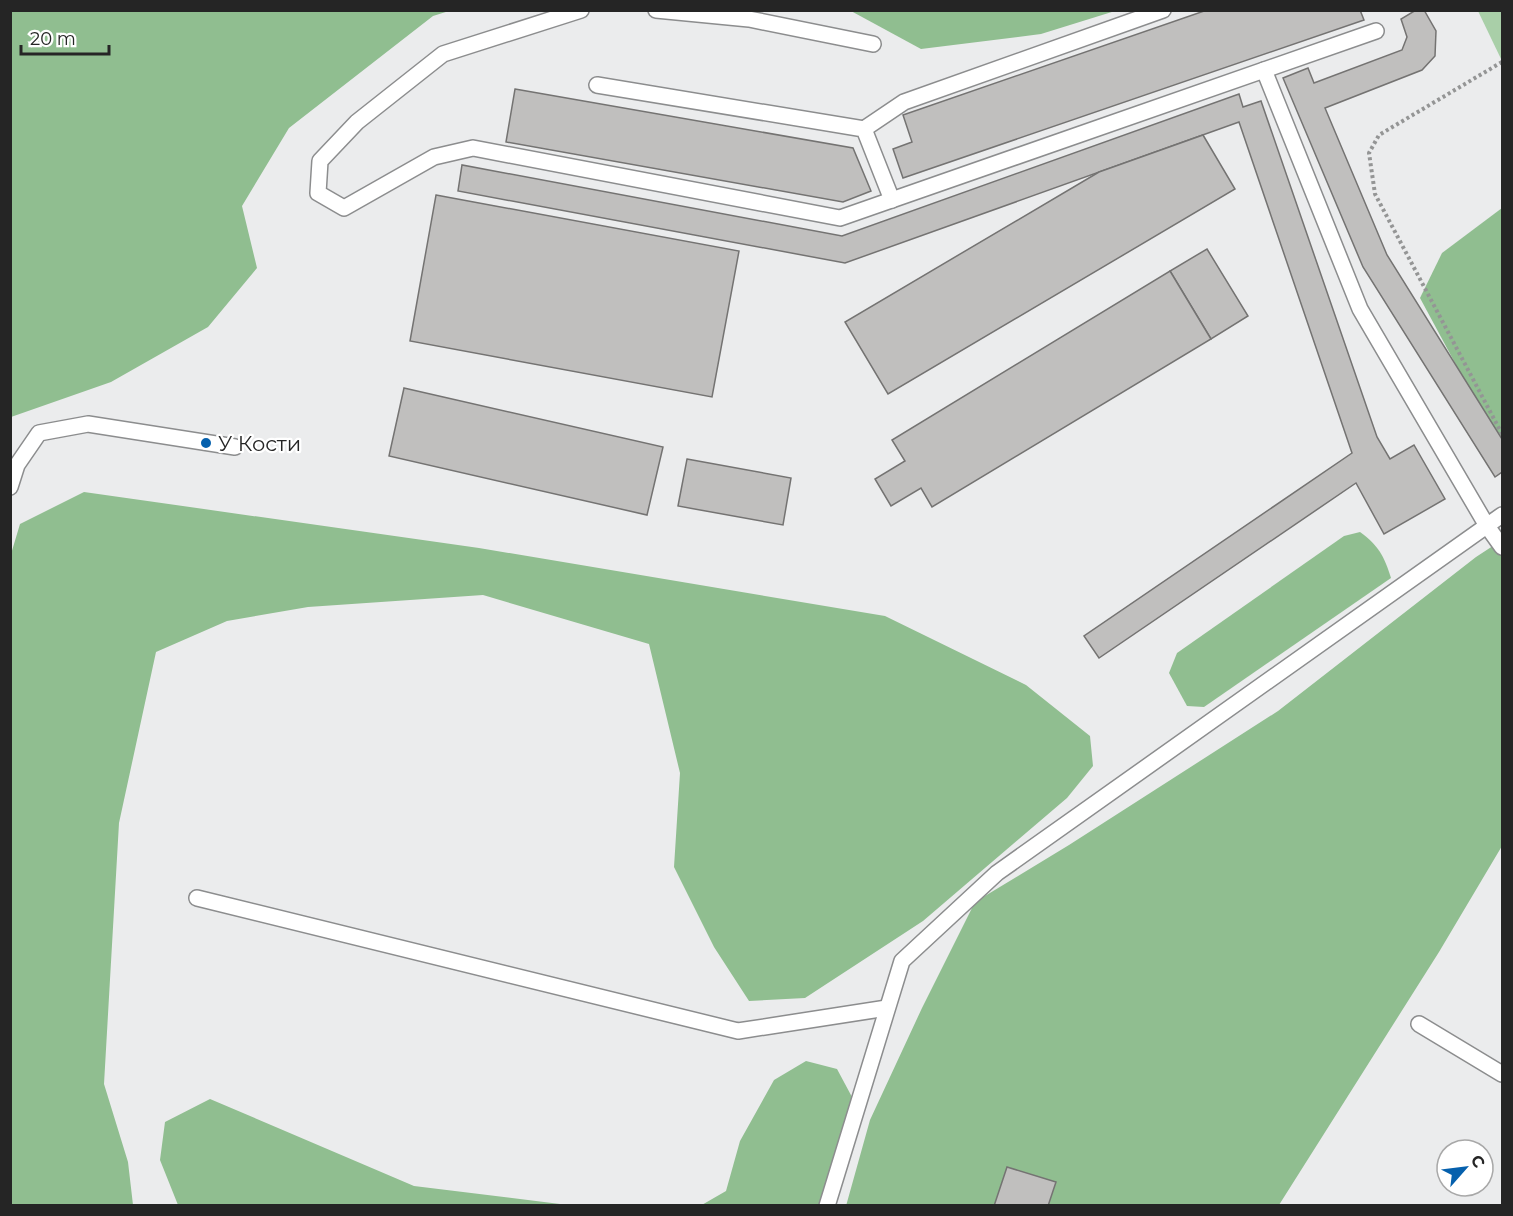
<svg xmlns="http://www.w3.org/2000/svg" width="1513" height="1216" font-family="Montserrat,sans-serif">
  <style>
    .green { fill: #a9cfa8 }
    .forest { fill: #90be90 }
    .building { fill: #c0bfbe; stroke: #747372; stroke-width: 1.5 }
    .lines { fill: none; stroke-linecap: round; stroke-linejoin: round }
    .service-casing { stroke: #8c8d8e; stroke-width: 18 }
    .path { stroke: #949595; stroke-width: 4; stroke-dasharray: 3 3; stroke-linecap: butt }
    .service { stroke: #fff; stroke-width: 15 }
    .poi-dot { fill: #0560ad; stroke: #fff; stroke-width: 2 }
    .labels { text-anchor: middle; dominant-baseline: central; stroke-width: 4.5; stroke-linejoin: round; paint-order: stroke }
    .poi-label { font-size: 21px; fill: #252525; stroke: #fff; text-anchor: start }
  </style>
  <rect width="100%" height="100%" fill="#ebeced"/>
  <path class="green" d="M1478,11H1502V61Z"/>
  <g class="forest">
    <path d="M10,11L11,10L449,11L433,16L289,128L242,206L257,268L208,327L111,382L11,417Z"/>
    <path d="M851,11H1115L1041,34L921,49Z"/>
    <path d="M1502,208V438L1469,389L1420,298L1442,253Z"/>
    <path d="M84,492L479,548L885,616L1026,685L1090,736L1093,766L1067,798L923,921L805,998L749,1001L714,947L674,867L680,773L649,644L483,595L308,607L227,621L156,652L119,823L104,1084L128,1162L133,1205H11V554L20,524Z"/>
    <path d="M1360,532C1379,546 1384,556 1391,578L1204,707L1187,706L1169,673L1177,653L1344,536Z"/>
    <path d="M1502,540V846L1439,952L1279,1205L846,1206L870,1120L922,1008L975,902L1069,845L1278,711L1476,557Z"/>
    <path d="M806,1061L837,1069L852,1097L835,1183L825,1205L700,1206L726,1191L740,1141L774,1080Z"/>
    <path d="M210,1099L414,1186L568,1205H178L160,1160L165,1122Z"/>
  </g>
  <g class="building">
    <path d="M1207,10H1360L1364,20L903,178L893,149L912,142L903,115Z"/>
    <path d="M1416,10H1424L1436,31L1435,56L1422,70L1325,108L1387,255L1502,439V472L1495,477L1363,267L1283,78L1308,68L1314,83L1402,50L1407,37L1401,19Z"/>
    <path d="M515,89L853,148L871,191L843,202L506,142Z"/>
    <path d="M1239,94L1243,107L1261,101L1377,437L1390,459L1414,445L1445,499L1384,534L1356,483L1099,658L1084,636L1352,453L1239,122L845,263L458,191L462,165L842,236Z"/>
    <path d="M1203,135L1235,189L888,394L845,322L1099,172Z"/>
    <path d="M436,195L739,251L712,397L410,341Z"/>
    <path d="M1207,249L1248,316L1211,339L1170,271Z"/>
    <path d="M1170,271L1211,339L932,507L921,488L891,506L875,479L905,461L892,440Z"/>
    <path d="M404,388L663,447L647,515L389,456Z"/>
    <path d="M687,459L791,478L783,525L678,506Z"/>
    <path d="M1007,1167L1056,1182L1048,1206H994Z"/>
  </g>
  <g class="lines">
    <defs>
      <g id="service">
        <path d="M581,10L443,54L357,122L320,161L318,193L344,208L434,157L473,148L840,218L1376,31"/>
        <path d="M656,10L749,19L873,44"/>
        <path d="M1264,70L1360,309L1487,526L1502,547"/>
        <path d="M597,85L864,129L892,200"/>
        <path d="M864,129L904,102L1163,10"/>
        <path d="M10,487L17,465L39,433L88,424L235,447"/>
        <path d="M197,898L738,1031L887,1008"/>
        <path d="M1419,1024L1502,1074"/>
        <path d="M827,1206L902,961L997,873L1502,515"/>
      </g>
    </defs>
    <use href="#service" class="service-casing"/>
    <path class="path" d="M1502,62L1379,135L1369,153L1375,194L1502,434"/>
    <use href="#service" class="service"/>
  </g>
  <circle class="poi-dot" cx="206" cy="443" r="6"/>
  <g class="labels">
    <g class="poi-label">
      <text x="218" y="443">У Кости</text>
    </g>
  </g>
  <rect width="1513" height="1216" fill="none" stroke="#252525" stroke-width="24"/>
  <g transform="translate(1465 1168) rotate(62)"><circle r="28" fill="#ffffff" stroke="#a8a8a8" stroke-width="1.5"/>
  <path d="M0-4.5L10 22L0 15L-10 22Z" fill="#0560ad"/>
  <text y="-9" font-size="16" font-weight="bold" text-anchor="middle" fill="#252525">С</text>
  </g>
  <path d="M21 45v9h88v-9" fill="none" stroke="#252525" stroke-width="3"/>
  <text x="30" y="45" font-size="18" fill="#252525" stroke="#ffffff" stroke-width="4.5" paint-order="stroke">20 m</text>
</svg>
